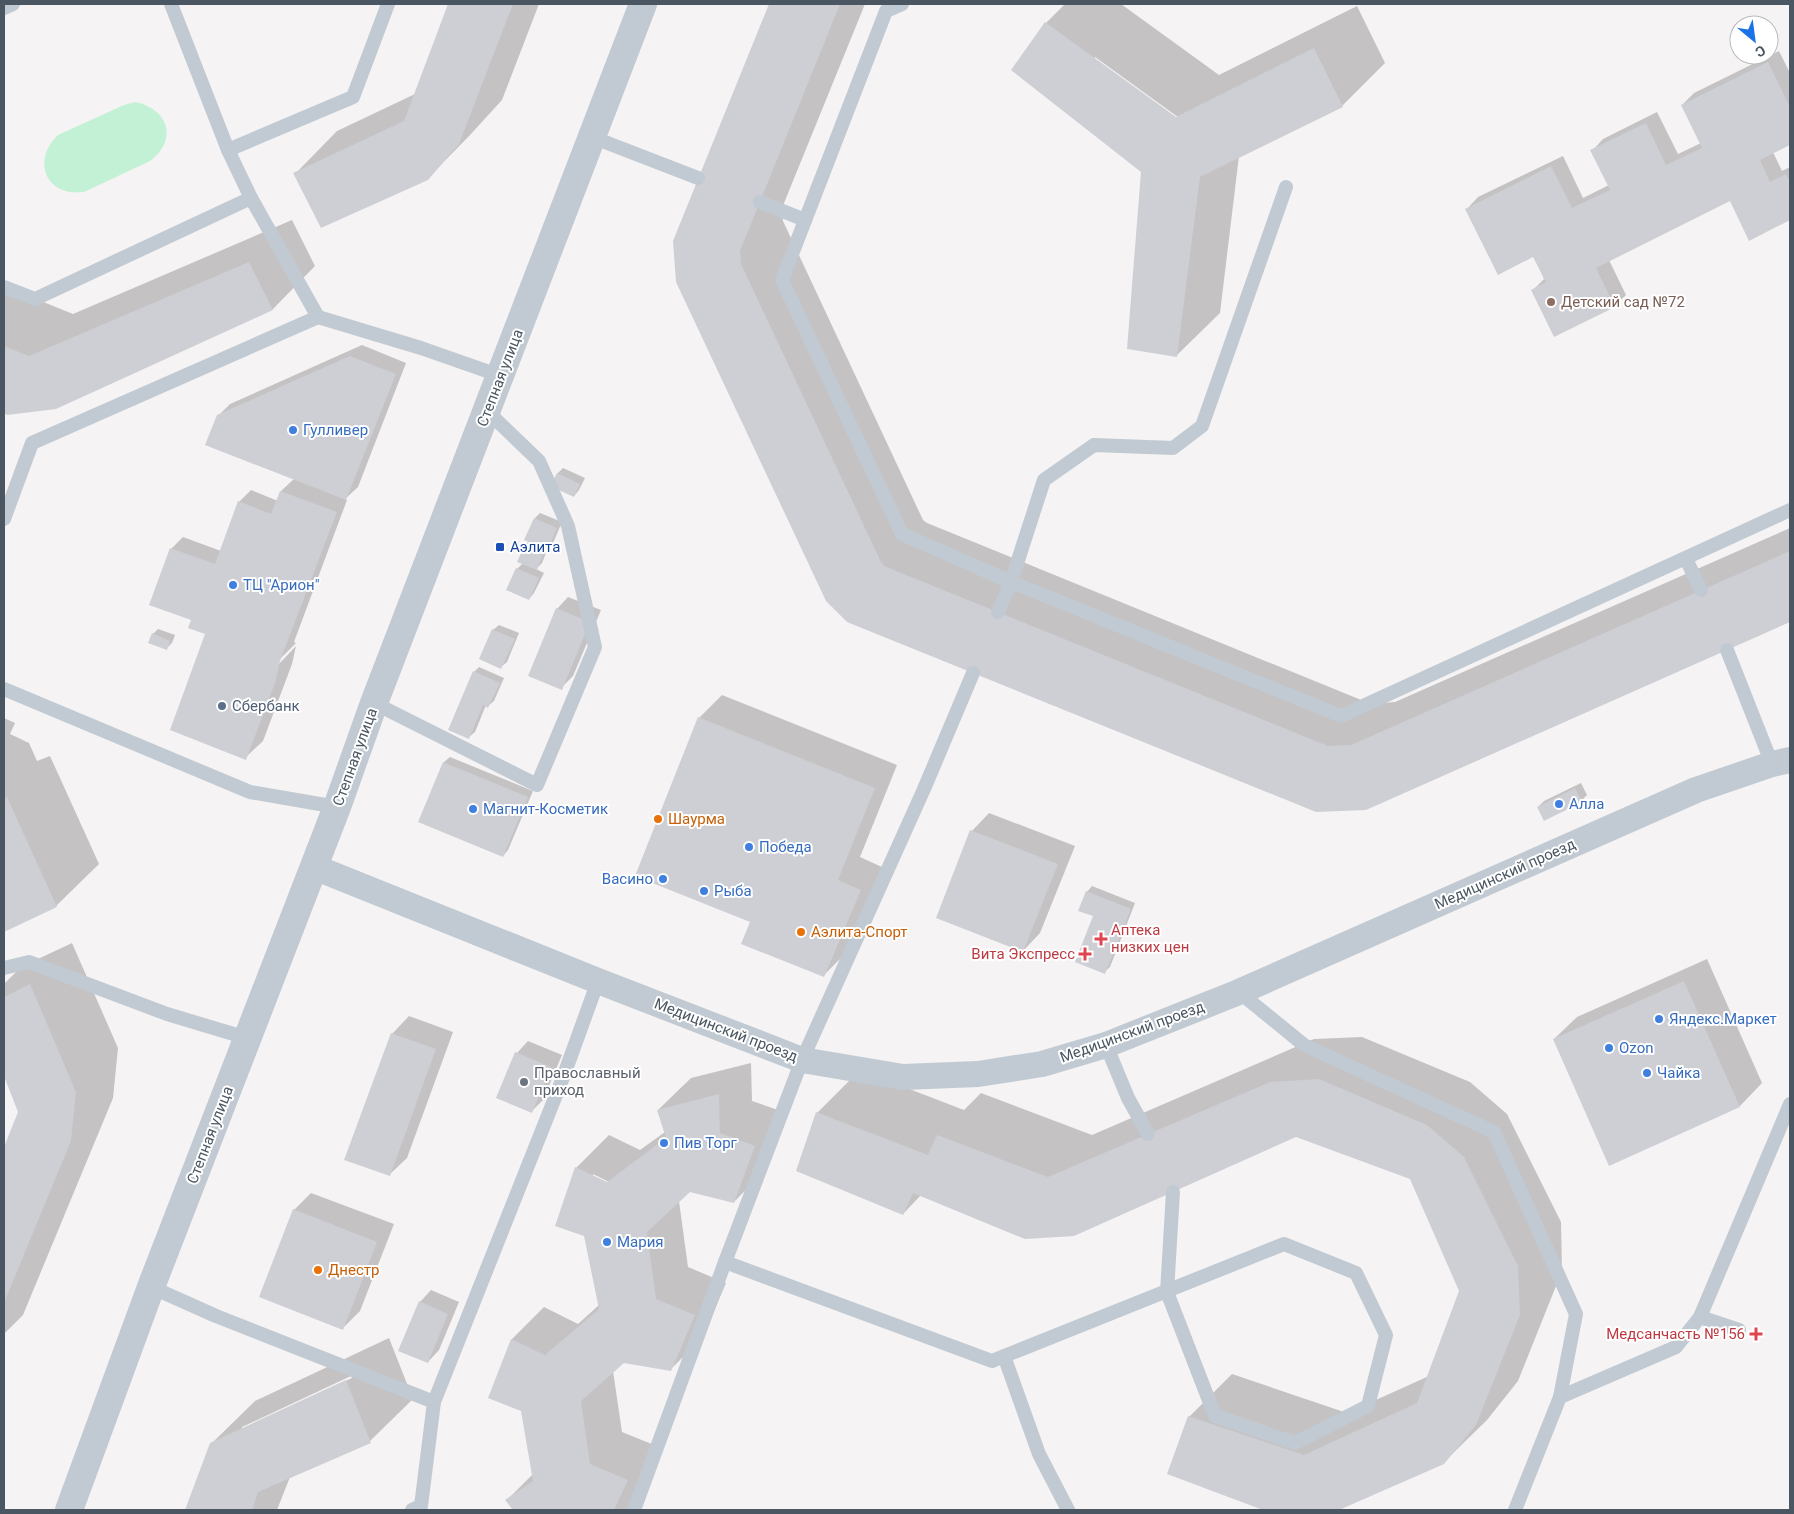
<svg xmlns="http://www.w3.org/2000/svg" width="1794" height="1514" font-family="Roboto,sans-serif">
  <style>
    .green { fill: #c3f1d5 }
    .shadow { fill: #0003; fill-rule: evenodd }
    .building { fill: #cdcfd5 }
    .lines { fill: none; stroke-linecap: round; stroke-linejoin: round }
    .service { stroke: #c1cad2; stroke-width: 14 }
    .minor { stroke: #c1cad2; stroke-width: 26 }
    .tertiary { stroke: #c1cad2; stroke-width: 28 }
    .education-dot { fill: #8d6e63; stroke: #fff; stroke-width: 2 }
    .shop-dot { fill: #3f7fe0; stroke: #fff; stroke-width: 2 }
    .transit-dot { fill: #1a4fb4; stroke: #fff; stroke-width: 2 }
    .service-dot { fill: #5c6f8a; stroke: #fff; stroke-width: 2 }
    .food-dot { fill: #e8710a; stroke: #fff; stroke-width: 2 }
    .health-dot { fill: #e0444e; stroke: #fff; stroke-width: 2 }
    .worship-dot { fill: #6b7280; stroke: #fff; stroke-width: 2 }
    .labels { text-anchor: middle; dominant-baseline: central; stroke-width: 4; stroke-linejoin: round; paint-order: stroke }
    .education-label { font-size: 15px; fill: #785e54; stroke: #fff; text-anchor: start }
    .street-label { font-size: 15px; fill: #4a5661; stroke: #fff }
    .shop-label { font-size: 15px; fill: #366cbe; stroke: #fff; text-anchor: start }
    .transit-label { font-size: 15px; fill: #164399; stroke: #fff; text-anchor: start }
    .service-label { font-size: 15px; fill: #4e5e75; stroke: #fff; text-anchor: start }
    .food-label { font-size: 15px; fill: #c56008; stroke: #fff; text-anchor: start }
    .health-label { font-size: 15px; fill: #be3a42; stroke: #fff; text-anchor: end }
    .worship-label { font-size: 15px; fill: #5b616d; stroke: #fff; text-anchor: start }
  </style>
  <rect width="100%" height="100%" fill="#f5f3f3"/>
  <path class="green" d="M135,102C169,109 178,140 150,161L84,192C46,197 31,161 58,135L124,105Z"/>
  <g class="shadow">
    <path d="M450,4H539L502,100L470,135L427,179L295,174L337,131L415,94Z"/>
    <path d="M770,4H865L782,208L783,221L923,520L927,523L1371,704L1395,702L1790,528V621L1366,808L847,621L674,242Z"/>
    <path d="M1065,4H1121L1219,75L1357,6L1385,63L1342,106L1239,156L1220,313L1177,355L1142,171L1046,23ZM1095,57L1182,120L1180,122L1094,59Z"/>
    <path d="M1779,51L1790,73V143L1773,152L1782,171L1790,167V219L1750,239L1730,200L1609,260L1626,295L1614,306L1533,290L1544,279L1534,256L1467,209L1478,197L1563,156L1583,198L1609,185L1592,151L1603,139L1657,112L1678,154L1701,143L1682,105L1694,93Z"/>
    <path d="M292,220L315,266L273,309L55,408L7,413L4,412V286L73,314Z"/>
    <path d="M362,345L406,363L358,487L345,499L347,500L294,642L296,643L279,660V664L296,646L292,664L263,741L245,758L206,634L192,619L150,604L172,548L183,537L221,551L239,502L251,490L278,501L281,491L295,478L218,416L230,404Z"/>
    <path d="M563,468L585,478L579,490L574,496L552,485L558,473Z"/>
    <path d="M540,513L562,522L553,543L548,548L542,563L536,569L544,573L534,593L529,599L517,569L523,563L526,544L530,541L526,539L535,518Z"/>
    <path d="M568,597L601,610L573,676L561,688L557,609Z"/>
    <path d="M499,625L519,633L507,662L501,667L493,630Z"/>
    <path d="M158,629L175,635L172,643L167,648L153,634Z"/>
    <path d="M479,667L504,678L494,701L488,706L486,705L475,732L469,737L474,672Z"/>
    <path d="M722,695L897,765L860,857L882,867L846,953L824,975L699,718Z"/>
    <path d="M4,718L15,723L10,734L29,743L37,761L50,756L99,864L56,906L4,931Z"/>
    <path d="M450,757L533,791L508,850L503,856L419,821L444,762Z"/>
    <path d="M1581,783L1587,795L1581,801L1544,819L1538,807L1544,801Z"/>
    <path d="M989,813L1075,846L1040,933L1023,951L972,831Z"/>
    <path d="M1092,886L1135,903L1110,967L1104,972L1095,916L1087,892Z"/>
    <path d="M72,943L118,1048L113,1098L23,1315L4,1334V1151L20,1112L4,1073V984L21,967Z"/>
    <path d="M1707,959L1762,1083L1740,1106L1554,1039L1577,1017Z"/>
    <path d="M409,1016L453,1032L407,1158L389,1175L392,1034Z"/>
    <path d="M1362,1037L1470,1082L1507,1114L1561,1222L1562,1271L1518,1381L1487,1420L1443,1463L1336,1510H1266L1169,1473L1189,1417L1232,1374L1347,1413L1429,1376L1461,1291L1410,1178L1296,1136L1074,1235L921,1195L903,1214L817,1113L860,1070L964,1110L981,1093L1092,1135L1314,1039Z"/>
    <path d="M528,1041L562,1055L543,1100L532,1111L517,1053Z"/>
    <path d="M751,1063L752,1101L787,1113L766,1169L734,1202L690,1191L679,1201L688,1267L726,1283L703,1337L670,1370L623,1362L613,1371L622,1432L659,1447L635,1502L627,1510H514L507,1500L533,1474L522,1410L490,1397L512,1339L544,1307L578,1324L599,1305L585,1235L556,1225L576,1168L609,1135L640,1150L665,1132L658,1110L691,1078ZM593,1174L613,1184L612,1186L593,1177Z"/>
    <path d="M311,1193L394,1224L360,1311L343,1328L294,1210Z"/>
    <path d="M431,1290L459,1302L439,1350L428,1362L420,1302Z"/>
    <path d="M389,1338L413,1399L370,1441L290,1477L277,1510H186L211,1444L255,1401ZM351,1376L352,1378L242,1430V1427Z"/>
  </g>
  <g class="building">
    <path d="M448,4H513L459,144L428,180L321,228L293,173L404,121Z"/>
    <path d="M769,4H840L740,251L741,264L881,562L884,566L1328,746L1351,745L1790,551V622L1366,810L1316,812L847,622L826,601L676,282L673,241Z"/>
    <path d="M1045,22L1176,117L1314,48L1343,107L1200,177L1177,357L1127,349L1141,172L1011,70Z"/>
    <path d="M1768,62L1790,107V145L1760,160L1770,182L1786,174L1790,182V220L1749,241L1730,201L1596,268L1615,307L1554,337L1531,290L1546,282L1533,257L1498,275L1465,209L1551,166L1572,208L1610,190L1590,150L1646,123L1666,165L1702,148L1681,105Z"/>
    <path d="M249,262L273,310L56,409L7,415L4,413V346L29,356Z"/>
    <path d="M350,356L396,374L346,500L205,445L217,415Z"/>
    <path d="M557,473L580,484L574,497L550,486Z"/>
    <path d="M280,491L337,512L280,661L275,683L246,760L170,730L205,634L188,628L191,620L149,605L170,548L215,564L238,501L271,514Z"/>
    <path d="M534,518L557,528L548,550L524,540Z"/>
    <path d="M525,544L544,551L537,570L517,562Z"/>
    <path d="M516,568L539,578L529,600L506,590Z"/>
    <path d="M556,608L590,622L562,690L528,676Z"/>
    <path d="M492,629L515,639L501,669L479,659Z"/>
    <path d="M152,633L170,641L167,650L148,643Z"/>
    <path d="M473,671L500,683L488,708L483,705L469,739L448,730Z"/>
    <path d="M698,717L875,788L838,880L861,890L824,977L741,944L750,922L635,876Z"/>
    <path d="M443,762L528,797L503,857L418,822Z"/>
    <path d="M1575,788L1582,802L1544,821L1537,807Z"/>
    <path d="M7,797L57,907L4,932V799Z"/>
    <path d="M970,830L1058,864L1023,952L936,918Z"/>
    <path d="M1086,891L1131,909L1105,974L1075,962L1093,916L1078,911Z"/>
    <path d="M1684,981L1740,1107L1609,1166L1553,1039Z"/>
    <path d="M30,984L76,1092L71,1141L4,1303V1147L18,1112L4,1076V997Z"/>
    <path d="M391,1033L436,1049L390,1176L344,1160Z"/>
    <path d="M515,1052L551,1067L532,1113L496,1098Z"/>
    <path d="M1319,1079L1427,1125L1464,1157L1518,1266L1520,1315L1476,1425L1444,1464L1339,1510H1263L1167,1474L1188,1416L1304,1455L1417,1403L1459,1291L1410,1179L1296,1137L1074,1236L1025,1239L913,1193L903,1215L796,1171L816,1112L928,1155L937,1135L1048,1177L1270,1082Z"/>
    <path d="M719,1094L720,1133L755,1146L734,1203L690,1192L647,1232L656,1299L695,1315L671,1371L624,1363L581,1401L590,1464L628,1480L614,1510H513L505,1500L533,1481L521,1411L488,1398L511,1339L545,1355L599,1309L584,1236L555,1226L575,1167L607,1182L666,1138L657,1110Z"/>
    <path d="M293,1209L377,1242L343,1330L259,1297Z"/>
    <path d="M419,1301L448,1314L428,1363L398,1351Z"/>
    <path d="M346,1380L371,1443L258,1492L252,1510H185L210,1443Z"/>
  </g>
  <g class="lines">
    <g class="service">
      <path d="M171,4L228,150L251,198L318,317L421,348L501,376"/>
      <path d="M902,4L886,11L782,280L902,534L1011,582L1341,716L1790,510"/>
      <path d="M4,8L13,4"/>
      <path d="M592,137L698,178"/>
      <path d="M228,150L353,97L388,4"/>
      <path d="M760,202L805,220"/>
      <path d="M4,287L35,299L251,198"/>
      <path d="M4,519L32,443L318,317"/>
      <path d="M1686,559L1701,590"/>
      <path d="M998,612L1011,582L1044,480L1094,445L1173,448L1202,426L1286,187"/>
      <path d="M1727,650L1772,764"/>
      <path d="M4,689L250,792L337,807"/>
      <path d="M374,703L537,785L595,647L568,526L539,461L487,411"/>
      <path d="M4,968L29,962L167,1014L247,1038"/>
      <path d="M1239,992L1304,1045L1494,1132L1576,1314L1560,1397"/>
      <path d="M1106,1045L1128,1098L1148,1134"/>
      <path d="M725,1262L992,1361L1284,1244L1356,1273L1386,1335L1368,1406L1295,1443L1215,1416L1167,1292L1173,1192"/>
      <path d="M151,1287L216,1316L434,1402L421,1506L412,1510"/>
      <path d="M1739,1330L1700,1317L1790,1104"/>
      <path d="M1004,1356L1039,1454L1068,1510"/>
      <path d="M434,1402L564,1075L598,981"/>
      <path d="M634,1510L725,1262L802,1060L924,789L973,673"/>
      <path d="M1515,1510L1560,1397L1676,1347L1700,1317"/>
    </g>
    <path class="minor" d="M314,867L598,981L802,1060L903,1077L978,1074L1042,1064L1106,1045L1239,992L1696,790L1772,764L1790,760"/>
    <path class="tertiary" d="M69,1510L151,1287L337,807L374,703L643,4"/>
  </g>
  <circle class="education-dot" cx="1551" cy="302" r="5"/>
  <g class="shop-dot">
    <circle cx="293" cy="430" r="5"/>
    <circle cx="233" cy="585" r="5"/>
    <circle cx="1559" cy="804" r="5"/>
    <circle cx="473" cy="809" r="5"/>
    <circle cx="749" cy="847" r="5"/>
    <circle cx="663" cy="879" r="5"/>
    <circle cx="704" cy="891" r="5"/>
    <circle cx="1659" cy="1019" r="5"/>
    <circle cx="1609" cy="1048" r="5"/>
    <circle cx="1647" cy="1073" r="5"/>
    <circle cx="664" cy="1143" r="5"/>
    <circle cx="607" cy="1242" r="5"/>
  </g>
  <rect class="transit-dot" x="495" y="542" width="10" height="10" rx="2.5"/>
  <circle class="service-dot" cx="222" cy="706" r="5"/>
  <g class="food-dot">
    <circle cx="658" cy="819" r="5"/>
    <circle cx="801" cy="932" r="5"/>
    <circle cx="318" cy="1270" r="5"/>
  </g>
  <g class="health-dot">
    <path d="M1098.5 931.5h5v5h5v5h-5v5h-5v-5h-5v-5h5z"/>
    <path d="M1082.5 946.5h5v5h5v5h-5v5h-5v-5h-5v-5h5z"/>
    <path d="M1753.5 1326.5h5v5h5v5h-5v5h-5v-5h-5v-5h5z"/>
  </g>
  <circle class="worship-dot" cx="524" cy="1082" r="5"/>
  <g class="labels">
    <g class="education-label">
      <text x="1561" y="302">Детский сад №72</text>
    </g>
    <g class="street-label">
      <text transform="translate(500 378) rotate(-69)">Степная улица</text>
      <text transform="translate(355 757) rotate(-70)">Степная улица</text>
      <text transform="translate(1505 874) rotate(-24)">Медицинский проезд</text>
      <text transform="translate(726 1030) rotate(21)">Медицинский проезд</text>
      <text transform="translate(1132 1032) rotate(-20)">Медицинский проезд</text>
      <text transform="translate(210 1135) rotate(-69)">Степная улица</text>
    </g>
    <g class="shop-label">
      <text x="303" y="430">Гулливер</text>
      <text x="243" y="585">ТЦ "Арион"</text>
      <text x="1569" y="804">Алла</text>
      <text x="483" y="809">Магнит-Косметик</text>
      <text x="759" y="847">Победа</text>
      <text x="653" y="879" text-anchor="end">Васино</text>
      <text x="714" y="891">Рыба</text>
      <text x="1669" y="1019">Яндекс.Маркет</text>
      <text x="1619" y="1048">Ozon</text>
      <text x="1657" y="1073">Чайка</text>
      <text x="674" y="1143">Пив Торг</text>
      <text x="617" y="1242">Мария</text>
    </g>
    <g class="transit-label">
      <text x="510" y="547">Аэлита</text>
    </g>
    <g class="service-label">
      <text x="232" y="706">Сбербанк</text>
    </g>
    <g class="food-label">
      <text x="668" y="819">Шаурма</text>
      <text x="811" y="932">Аэлита-Спорт</text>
      <text x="328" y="1270">Днестр</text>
    </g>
    <g class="health-label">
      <text x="1111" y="930" text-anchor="start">Аптека<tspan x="1111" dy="17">низких цен</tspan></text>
      <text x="1075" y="954">Вита Экспресс</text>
      <text x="1745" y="1334">Медсанчасть №156</text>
    </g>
    <g class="worship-label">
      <text x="534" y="1073">Православный<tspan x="534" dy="17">приход</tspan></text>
    </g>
  </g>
  <rect width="1794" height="1514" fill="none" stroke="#4a5661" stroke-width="10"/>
  <g transform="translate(1754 40) rotate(151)"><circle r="24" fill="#ffffff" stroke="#b7bbc0"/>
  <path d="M0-4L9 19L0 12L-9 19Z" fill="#1a73e8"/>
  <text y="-8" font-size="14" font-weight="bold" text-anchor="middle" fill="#4a5661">С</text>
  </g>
</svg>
